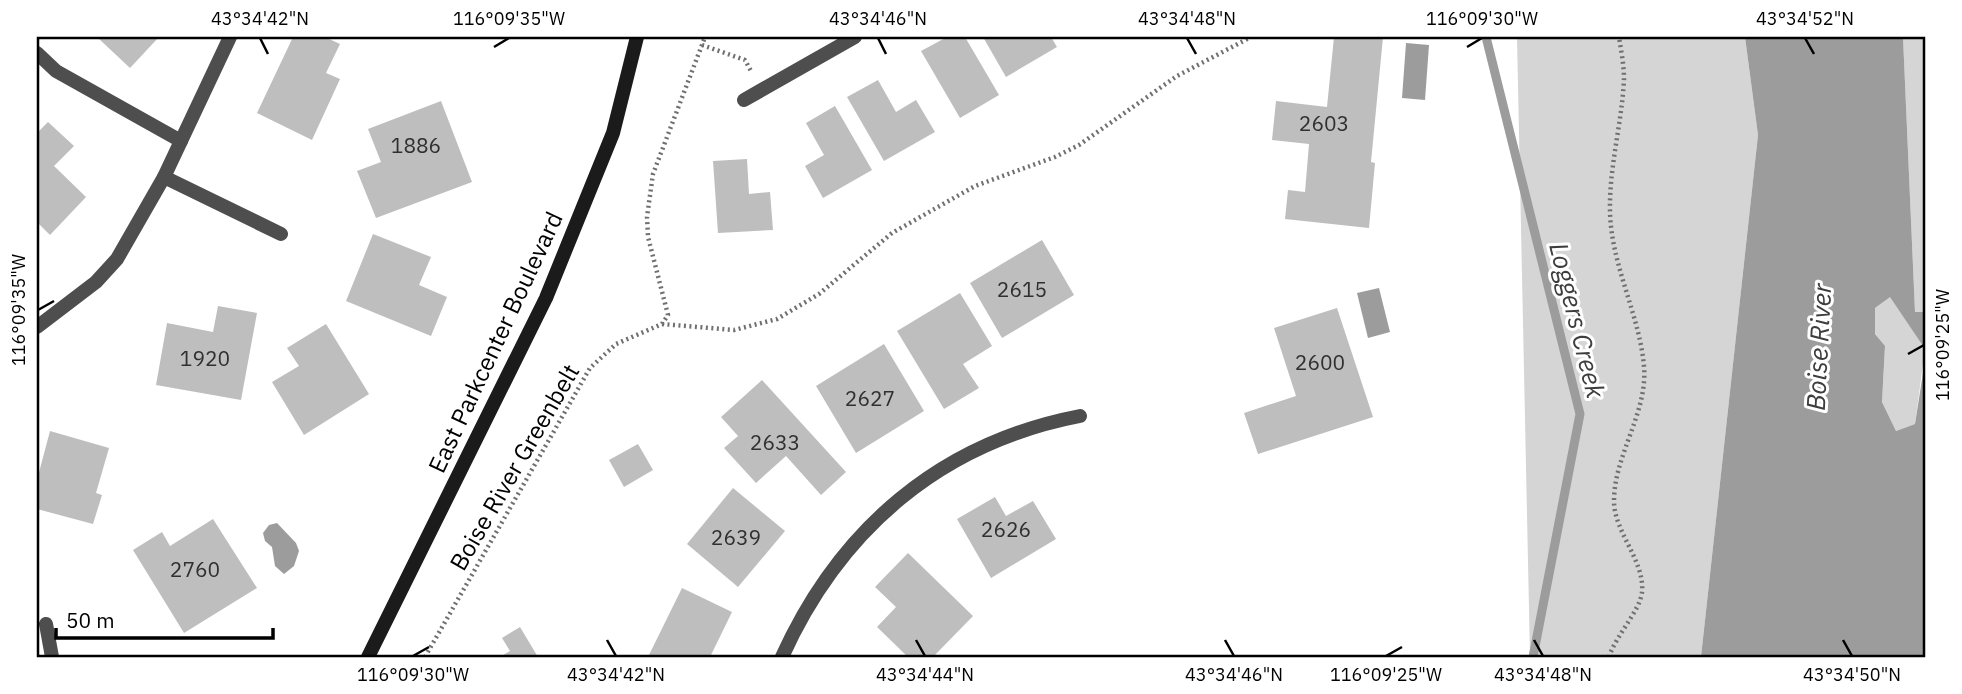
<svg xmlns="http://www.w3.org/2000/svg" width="1962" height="694" font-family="'IBM Plex Sans',sans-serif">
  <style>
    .green { fill: #d5d5d5 }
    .water { fill: #9c9c9c }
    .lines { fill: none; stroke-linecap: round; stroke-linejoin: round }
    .stream { stroke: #9c9c9c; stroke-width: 9 }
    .building { fill: #bebebe }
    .path { stroke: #707070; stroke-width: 4.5; stroke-dasharray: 2 3.5; stroke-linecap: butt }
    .minor { stroke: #4e4e4e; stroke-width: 14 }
    .secondary { stroke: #1b1b1b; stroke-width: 14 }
    .ticks { fill: none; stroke: #000; stroke-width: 2.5 }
    .labels { text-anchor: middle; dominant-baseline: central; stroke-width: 6; stroke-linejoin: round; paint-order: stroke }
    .number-label { font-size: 21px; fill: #303030 }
    .street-label { font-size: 24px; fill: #000; stroke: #fff }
    .water-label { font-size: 26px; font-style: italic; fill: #3d3d3d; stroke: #fff }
    .neatline { fill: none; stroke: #000; stroke-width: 2.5 }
    .ticks-label { font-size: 18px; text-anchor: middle; fill: #000 }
  </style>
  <rect width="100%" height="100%" fill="#fff"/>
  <g class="green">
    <path d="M1517,37H1745L1758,135L1701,657H1530Z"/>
    <path d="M1903,37H1925V312H1915Z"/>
    <path d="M1890,296L1925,349L1915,424L1896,431L1882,402L1885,347L1875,334V308Z"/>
  </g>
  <g class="water">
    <path d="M1745,37H1903L1915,312H1925V349L1890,297L1875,308V334L1885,346L1882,402L1896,431L1915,424L1925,360V657H1701L1758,135Z"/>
    <path d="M1406,43L1429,45L1425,100L1402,98Z"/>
    <path d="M1379,288L1390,332L1368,338L1357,293Z"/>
    <path d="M277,523L296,543L299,551L294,566L284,574L275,566L272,547L265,541L263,533L269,525Z"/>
  </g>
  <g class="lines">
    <path class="stream" d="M1486,37L1580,414L1533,657"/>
  </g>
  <g class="building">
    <path d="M97,37H159L130,68Z"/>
    <path d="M293,37H325L340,44L326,73L340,79L312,140L257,113Z"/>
    <path d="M947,37H965L999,95L960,118L921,51Z"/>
    <path d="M983,37H1051L1057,47L1006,77Z"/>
    <path d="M1334,37H1383L1371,162L1375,163L1369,228L1285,219L1288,190L1305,192L1309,144L1272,140L1276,101L1327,107Z"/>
    <path d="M878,80L896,112L916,100L935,132L884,161L847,97Z"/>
    <path d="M441,101L472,182L376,218L357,171L381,162L368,129Z"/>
    <path d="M835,106L872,170L823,198L805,166L824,155L806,123Z"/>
    <path d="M48,122L74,146L54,166L86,197L50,235L37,222V133Z"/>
    <path d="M747,159L749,194L770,192L773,230L718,233L713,161Z"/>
    <path d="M373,234L431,257L419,285L447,297L431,336L346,301Z"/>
    <path d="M1042,240L1074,295L1002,338L970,283Z"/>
    <path d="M960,293L992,346L963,364L979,388L944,409L897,331Z"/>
    <path d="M218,306L257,313L241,400L156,385L167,323L213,332Z"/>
    <path d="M1337,308L1373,417L1258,454L1244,413L1296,396L1274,328Z"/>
    <path d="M326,324L369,394L304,435L272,382L299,366L287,348Z"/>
    <path d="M884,344L924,411L856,453L816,386Z"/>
    <path d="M762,380L846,472L821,495L786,456L756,483L724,448L738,436L721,417Z"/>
    <path d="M50,431L109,448L96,493L102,495L93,524L37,509V480Z"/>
    <path d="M638,444L653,470L624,487L609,460Z"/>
    <path d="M733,488L785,531L738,587L687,544Z"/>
    <path d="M995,497L1006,516L1033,501L1056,539L991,578L957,519Z"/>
    <path d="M213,519L257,588L184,633L133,550L162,532L170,546Z"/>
    <path d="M908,553L973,616L933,657H908L877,627L896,607L875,587Z"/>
    <path d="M682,588L732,612L710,657H648Z"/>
    <path d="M520,627L538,657H500L510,651L502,638Z"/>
  </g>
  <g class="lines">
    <g class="path">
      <path d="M702,45L745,60L751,71"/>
      <path d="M662,324L734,330L777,319L819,294L892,233L975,186L1055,157L1079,145L1177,76L1251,37"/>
      <path d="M425,657L590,368L616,344L662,324L668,315L648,237L647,217L653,174L705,37"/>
      <path d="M1609,657C1616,635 1640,611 1642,592C1645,561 1614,532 1614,501C1614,455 1648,413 1644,366C1639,313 1611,265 1610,211C1609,167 1622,123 1624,79C1624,65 1621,50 1619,37"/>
    </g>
    <g class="minor">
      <path d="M37,53L56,71L181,141"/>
      <path d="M744,100L855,37"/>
      <path d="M164,177L281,234"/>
      <path d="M37,327L96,282L117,259L164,177L230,37"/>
      <path d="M46,624L52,657"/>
      <path d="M782,657C840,529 940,443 1080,416"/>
    </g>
    <path class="secondary" d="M368,657L546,298L613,133L637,37"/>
  </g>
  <path class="ticks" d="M260,38L268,54M878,38L886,54M1187,38L1196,54M1805,38L1814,54M494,47L509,38M1467,47L1482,38M38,310L54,301M1908,354L1924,345M607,640L616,656M916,640L925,656M1225,640L1234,656M1534,640L1543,656M1843,640L1852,656M413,656L429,647M1386,656L1402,647"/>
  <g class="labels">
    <g class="number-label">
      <text x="1324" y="123">2603</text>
      <text x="416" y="145">1886</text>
      <text x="1022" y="289">2615</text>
      <text x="205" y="358">1920</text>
      <text x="1320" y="362">2600</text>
      <text x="870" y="398">2627</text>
      <text x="775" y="442">2633</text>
      <text x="1006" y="529">2626</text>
      <text x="736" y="537">2639</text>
      <text x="195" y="569">2760</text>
    </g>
    <g class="street-label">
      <text transform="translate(495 342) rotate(-65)">East Parkcenter Boulevard</text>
      <text transform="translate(514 467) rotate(-60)">Boise River Greenbelt</text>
    </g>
    <g class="water-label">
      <text transform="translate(1578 320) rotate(76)">Loggers Creek</text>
      <text transform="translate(1818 347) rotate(-87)">Boise River</text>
    </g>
  </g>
  <rect width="1962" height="694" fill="none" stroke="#ffffff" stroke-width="77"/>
  <path d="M56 628v10h217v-10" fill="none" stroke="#000000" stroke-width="3.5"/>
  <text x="66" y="628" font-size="21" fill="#000000" stroke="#ffffff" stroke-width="5" paint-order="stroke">50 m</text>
  <rect x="38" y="38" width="1886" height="618" class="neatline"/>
  <g class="ticks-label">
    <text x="260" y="25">43°34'42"N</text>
    <text x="509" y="25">116°09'35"W</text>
    <text x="878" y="25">43°34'46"N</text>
    <text x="1187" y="25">43°34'48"N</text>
    <text x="1482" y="25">116°09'30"W</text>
    <text x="1805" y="25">43°34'52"N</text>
    <text transform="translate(19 310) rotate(-90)" y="6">116°09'35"W</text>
    <text transform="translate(1943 345) rotate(-90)" y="6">116°09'25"W</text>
    <text x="413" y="681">116°09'30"W</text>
    <text x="616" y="681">43°34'42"N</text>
    <text x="925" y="681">43°34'44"N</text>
    <text x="1234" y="681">43°34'46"N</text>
    <text x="1386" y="681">116°09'25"W</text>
    <text x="1543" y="681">43°34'48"N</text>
    <text x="1852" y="681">43°34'50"N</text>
  </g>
</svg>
